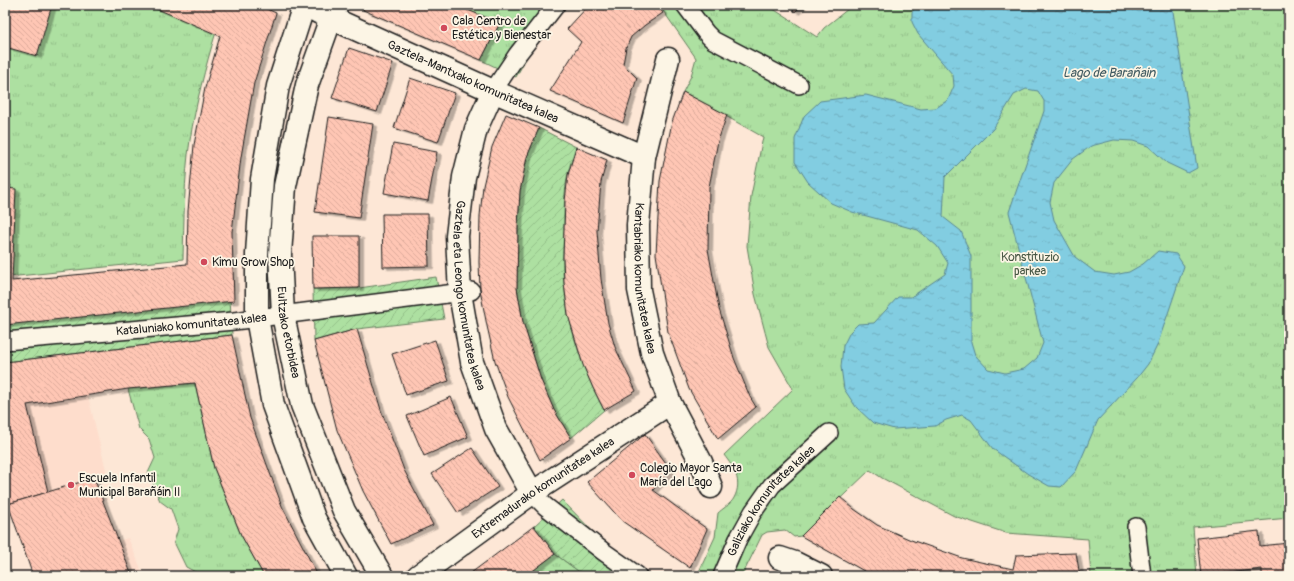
<svg xmlns="http://www.w3.org/2000/svg" width="1294" height="581" font-family="Pangolin,sans-serif">
  <style>
    .built { fill: #feddcc }
    .grass { fill: url(#grass-tufts); stroke: #647e5e }
    .garden { fill: url(#garden-furrows); stroke: #647e5e }
    .water { fill: url(#water-ripples); stroke: #598692; fill-rule: evenodd }
    .building { fill: url(#building-back-hatch); stroke: #1c1c1c; filter: url(#shadow) }
    .lines { fill: none; stroke-linecap: round; stroke-linejoin: round }
    .pedestrian-casing { stroke: #1c1c1c; stroke-width: 20 }
    .minor-casing { stroke: #1c1c1c; stroke-width: 25 }
    .pedestrian { stroke: #fcf5e5; stroke-width: 17 }
    .minor { stroke: #fcf5e5; stroke-width: 22 }
    .poi-dot { fill: #d1495b; stroke: #fcf5e5; stroke-width: 1.5 }
    .labels { text-anchor: middle; dominant-baseline: central; stroke-width: 3.5; stroke-linejoin: round; paint-order: stroke }
    .poi-label { font-size: 12px; fill: #1c1c1c; stroke: #fcf5e5; text-anchor: start }
    .street-label { font-size: 12px; fill: #1c1c1c; stroke: #fcf5e5 }
    .park-label { font-size: 12px; fill: #485744; stroke: #fcf5e5 }
    .water-label { font-size: 13px; font-style: italic; fill: #405a61; stroke: #fcf5e5 }
  </style>
  <defs>
    <pattern id="grass-tufts" width="24" height="20" patternUnits="userSpaceOnUse"><rect width="24" height="20" fill="#ade0a1"/><path d="M3 7l-1-3M5 7V3M7 7l1-3M15 17l-1-3M17 17v-4M19 17l1-3" fill="none" stroke="#94c08a"/></pattern>
    <pattern id="garden-furrows" width="10" height="10" patternUnits="userSpaceOnUse"><rect width="10" height="10" fill="#ade0a1"/><path d="M-1 1l2-2M0 10L10 0M9 11l2-2" fill="none" stroke="#94c08a"/></pattern>
    <pattern id="water-ripples" width="26" height="14" patternUnits="userSpaceOnUse"><rect width="26" height="14" fill="#82cde1"/><path d="M2 4q2-2 4 0t4 0M15 11q2-2 4 0t4 0" fill="none" stroke="#70afc0"/></pattern>
    <pattern id="building-back-hatch" width="6" height="6" patternUnits="userSpaceOnUse"><rect width="6" height="6" fill="#ffc6b4"/><path d="M-1 5l2 2M0 0l6 6M5-1l2 2" fill="none" stroke="#daaa9a"/></pattern>
    <filter id="shadow"><feDropShadow dx="4.5" dy="2.5" stdDeviation="0" flood-color="#0004"/></filter>
  </defs>
  <rect width="100%" height="100%" fill="#fde7d6"/>
  <filter id="ink" filterUnits="userSpaceOnUse"><feTurbulence type="fractalNoise" baseFrequency=".025" numOctaves="2"/><feDisplacementMap in="SourceGraphic" scale="8" xChannelSelector="R" yChannelSelector="G"/><feConvolveMatrix kernelMatrix="1 2 1 2 8 2 1 2 1" color-interpolation-filters="sRGB"/></filter>
  <g filter="url(#ink)">
    <path class="built" d="M88,396L107,474L94,478L118,541L128,538L144,576H33L27,405Z"/>
    <g class="grass">
      <path d="M47,5H153L216,32C205,68 196,103 190,140C184,179 184,220 183,259L8,277L11,185L5,184V44Z"/>
      <path d="M455,5H563L538,37L516,77L481,60L500,23Z"/>
      <path d="M659,5H767L817,37L824,28L853,5H1289V518L1193,527L1197,576H1091L1088,539L1006,533L954,516L882,478L870,470L801,536L794,537L785,530L767,532L762,535L742,576H697L715,537L718,513C722,509 731,504 734,498C743,481 734,468 724,455L793,389L769,347L755,294L747,246L751,196L763,137L683,92L691,76L696,58Z"/>
      <path d="M195,383L214,468L241,535L264,576H200L199,574L186,567L174,542L178,529L171,509L160,501L148,473L155,458L149,439L139,429L128,389Z"/>
      <path d="M555,554L585,576H526Z"/>
    </g>
    <g class="garden">
      <path d="M539,128L576,147C573,156 570,165 568,173C564,192 564,212 564,231C563,248 562,266 564,283C568,327 583,371 604,410L571,438L554,410L541,380L523,322L517,288L518,227L520,191L527,157Z"/>
      <path d="M436,277L444,319L357,329L314,341L313,289L359,288Z"/>
      <path d="M230,297L232,335L5,362V320Z"/>
      <path d="M562,500L605,544L649,576H585L555,554L534,526Z"/>
    </g>
    <path class="water" d="M917,5H1172L1197,168L1188,173L1167,163L1148,146L1133,141L1114,140L1091,146L1073,159L1054,183L1050,202L1054,220L1075,257L1095,272L1114,275L1129,272L1143,264L1158,251L1176,254L1184,266L1157,346L1148,364L1137,378L1098,420L1076,471L1061,487L1049,486L1028,474L993,449L971,420L962,415L946,420L935,426L894,429L873,423L856,407L844,389L841,367L843,346L850,332L858,324L874,323L898,297H911L945,274L948,263L937,246L918,230L852,212L831,203L808,182L795,162V139L804,116L820,101L866,95L921,109L936,108L948,100L954,86L953,75L918,34L912,22V12ZM1026,89L1038,91L1044,101V111L1009,212L1043,343L1037,358L1024,369L1005,373L988,369L975,355L971,342V256L961,231L943,217L945,177L993,129L1014,95Z"/>
    <g class="building">
      <path d="M5,5H52L37,56L5,47Z"/>
      <path d="M148,5H258L276,13L254,83L241,157L232,232L234,301L5,325V188L16,189L12,281L187,264L188,211L194,145L205,88L220,36Z"/>
      <path d="M365,5H455L500,23L481,60L363,10Z"/>
      <path d="M589,5H657L663,13L645,25L631,37L626,48L623,64L637,78L623,123L550,91L581,42L567,29Z"/>
      <path d="M787,5H802L795,12Z"/>
      <path d="M349,48L393,63L377,112L332,98Z"/>
      <path d="M410,78L455,93L438,142L394,128Z"/>
      <path d="M683,92L727,115L718,141L709,187L708,249L719,309L734,358L750,397L756,407L718,439L689,389L668,332L656,254L660,181L672,122Z"/>
      <path d="M506,114L539,128L527,157L520,191L518,227L517,288L523,322L541,380L554,410L571,438L540,460L508,397L495,361L487,326L480,290L479,262L480,216L483,186L492,147Z"/>
      <path d="M329,117L373,124L359,218L315,212Z"/>
      <path d="M393,144L437,152L428,201L384,193Z"/>
      <path d="M576,147L607,160L601,182L597,231L601,279L608,323L615,347L636,391L604,410L593,388L583,365L568,315L564,283L563,257L565,201L568,175Z"/>
      <path d="M382,214H428L429,266L383,267Z"/>
      <path d="M312,236H359V288L313,289Z"/>
      <path d="M357,329L381,410L404,470L433,525L391,544L363,491L337,430L314,341Z"/>
      <path d="M232,335L250,418L282,506L318,576H264L241,535L214,468L195,383L128,389L27,405L48,492L8,504L5,493V362Z"/>
      <path d="M435,340L449,381L406,395L392,354Z"/>
      <path d="M451,397L468,437L424,456L407,416Z"/>
      <path d="M645,434L671,470L653,490L707,529L690,568L622,521L587,482Z"/>
      <path d="M472,448L498,487L458,513L432,474Z"/>
      <path d="M94,478L132,576H33L8,504Z"/>
      <path d="M840,497L854,509L877,525L911,540L962,558L1013,569L1016,555L1076,553L1080,576H873L801,536Z"/>
      <path d="M534,526L555,554L526,576H467Z"/>
      <path d="M1259,531L1260,546L1289,543V576H1262V569L1201,576L1197,538Z"/>
    </g>
    <g class="lines">
      <defs>
        <g id="pedestrian">
          <path d="M685,5L706,33L713,40L799,85"/>
          <path d="M493,91L517,55L556,5"/>
          <path id="s1" d="M5,341L234,321L471,291"/>
          <path d="M532,493L545,506L604,552L638,576"/>
          <path d="M1136,527L1142,576"/>
          <path id="s2" d="M722,576L738,539L753,512L772,485L829,433"/>
        </g>
        <g id="minor">
          <path d="M304,5L278,86L262,179L257,254V318L273,405L314,518L346,576"/>
          <path id="s3" d="M337,5L331,18L307,85L285,186L280,254L283,315L302,405L344,511L382,576"/>
          <path id="s4" d="M318,12L493,91L644,157"/>
          <path id="s5" d="M668,59L644,157L638,225L639,290L652,353L670,403L701,462L711,487"/>
          <path id="s6" d="M493,91L476,129L464,177L457,236L460,293L472,362L496,429L532,493"/>
          <path d="M780,558L795,563L821,576"/>
          <path id="s7" d="M418,576L532,493L670,403"/>
        </g>
      </defs>
      <use href="#pedestrian" class="pedestrian-casing"/>
      <use href="#minor" class="minor-casing"/>
      <use href="#pedestrian" class="pedestrian"/>
      <use href="#minor" class="minor"/>
    </g>
  </g>
  <g class="poi-dot">
    <circle cx="444" cy="28" r="4"/>
    <circle cx="204" cy="262" r="4"/>
    <circle cx="632" cy="475" r="4"/>
    <circle cx="71" cy="485" r="4"/>
  </g>
  <g class="labels">
    <g class="poi-label">
      <text x="452" y="21">Cala Centro de<tspan x="452" dy="14">Estética y Bienestar</tspan></text>
      <text x="212" y="262">Kimu Grow Shop</text>
      <text x="640" y="468">Colegio Mayor Santa<tspan x="640" dy="14">María del Lago</tspan></text>
      <text x="79" y="478">Escuela Infantil<tspan x="79" dy="14">Municipal Barañáin II</tspan></text>
    </g>
    <g class="street-label">
      <text stroke="none"><textPath href="#s4" startOffset="170">Gaztela-Mantxako komunitatea kalea</textPath></text>
      <text stroke="none"><textPath href="#s5" startOffset="223">Kantabriako komunitatea kalea</textPath></text>
      <text stroke="none"><textPath href="#s6" startOffset="211">Gaztela eta Leongo komunitatea kalea</textPath></text>
      <text stroke="none"><textPath href="#s1" startOffset="187">Kataluniako komunitatea kalea</textPath></text>
      <text stroke="none"><textPath href="#s3" startOffset="336">Eultzako etorbidea</textPath></text>
      <text stroke="none"><textPath href="#s7" startOffset="153">Extremadurako komunitatea kalea</textPath></text>
      <text stroke="none"><textPath href="#s2" startOffset="91">Galiziako komunitatea kalea</textPath></text>
    </g>
    <g class="park-label">
      <text x="1030" y="257">Konstituzio<tspan x="1030" dy="14">parkea</tspan></text>
    </g>
    <g class="water-label">
      <text x="1109" y="73">Lago de Barañain</text>
    </g>
  </g>
  <rect width="1294" height="581" fill="none" stroke="#fcf5e5" stroke-width="20"/>
  <rect x="10" y="10" width="1274" height="561" fill="none" stroke="#1c1c1c" stroke-width="1.5" filter="url(#ink)"/>
</svg>
